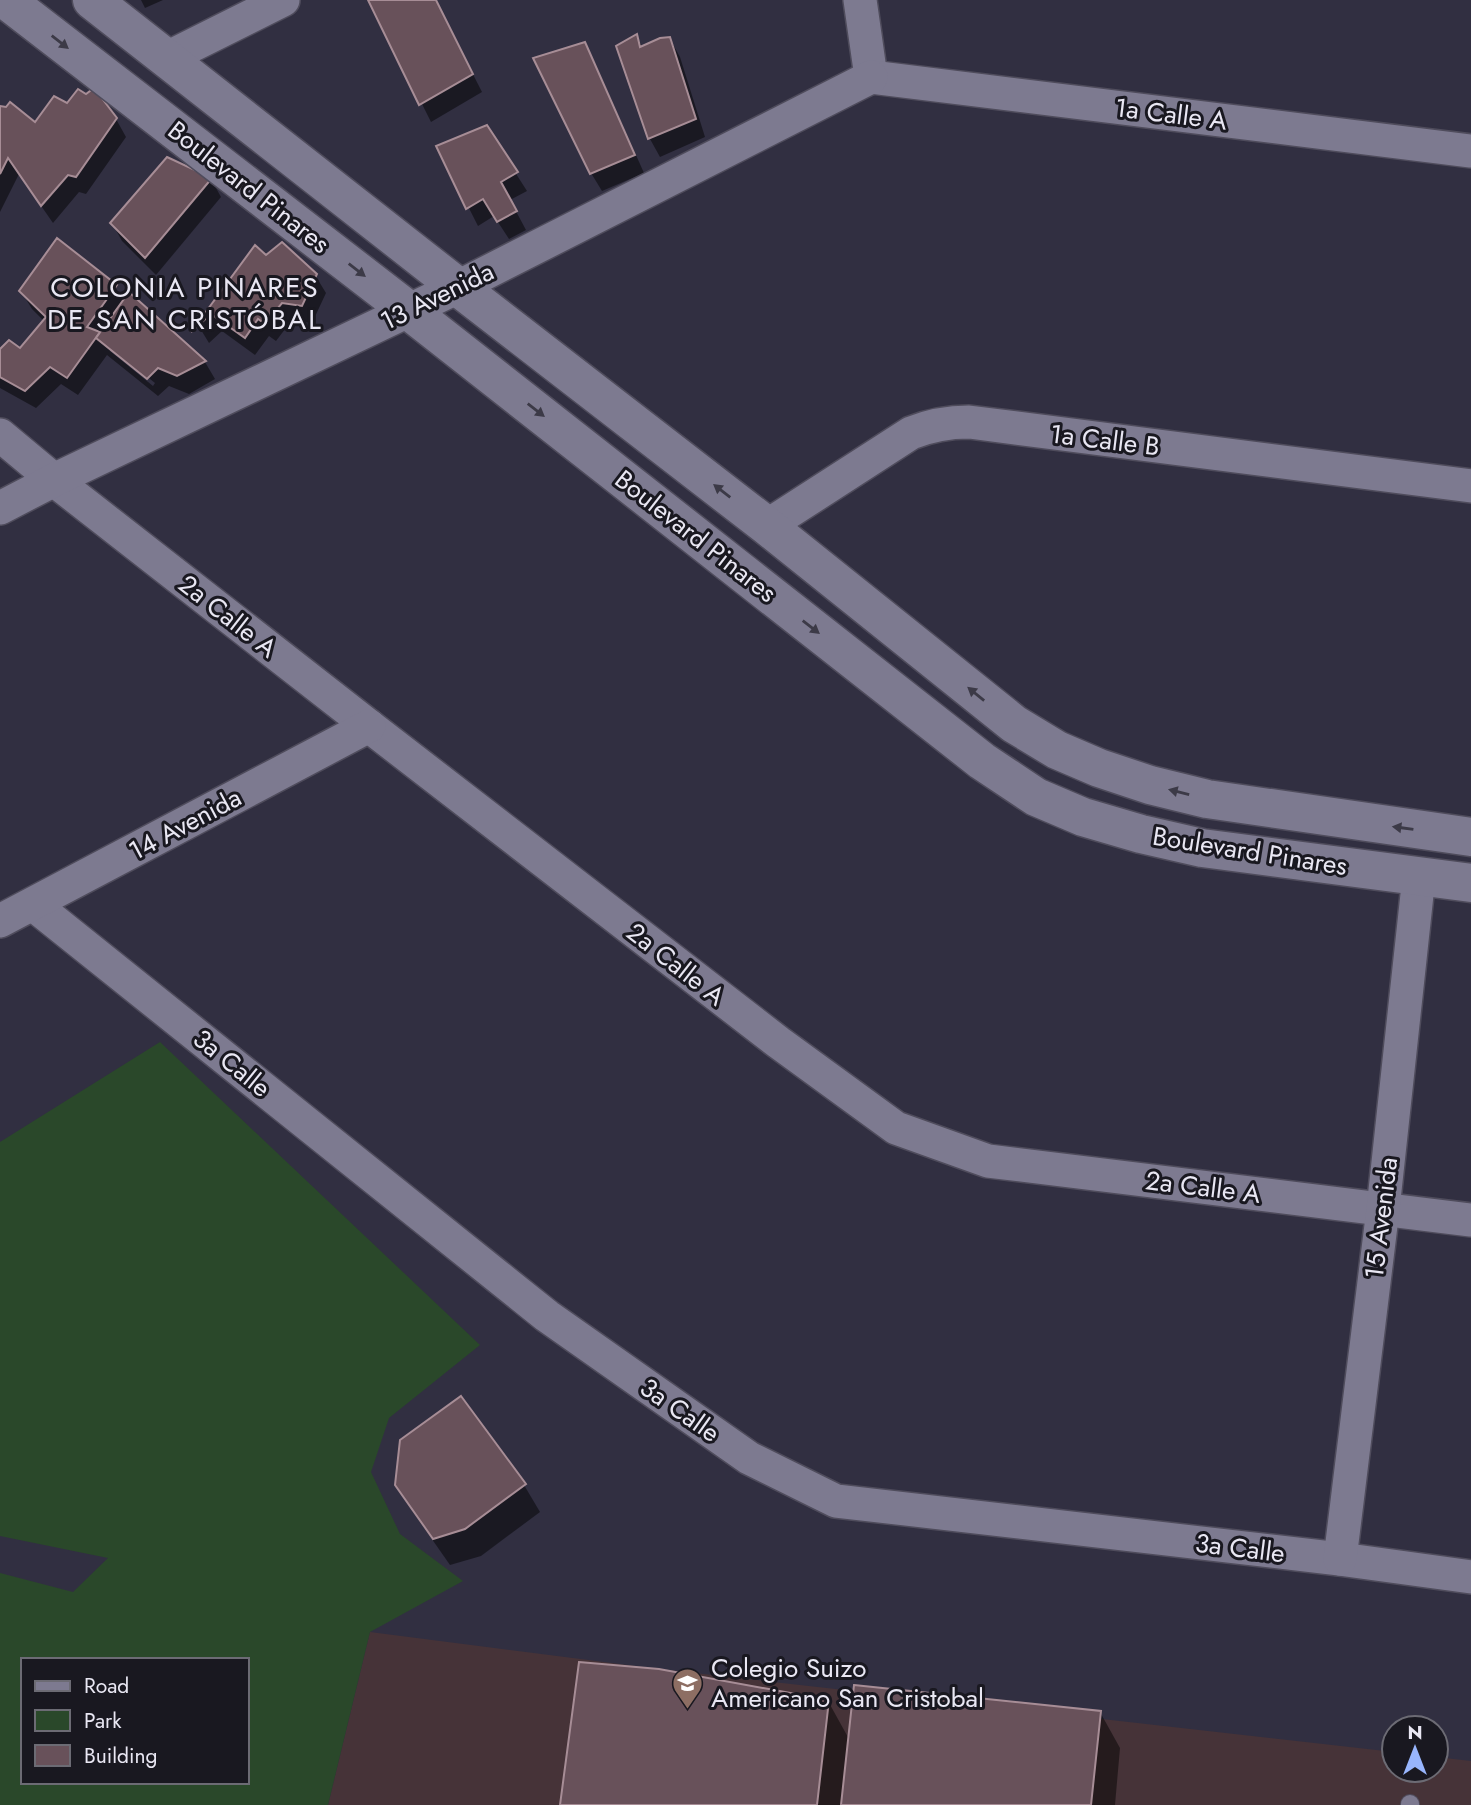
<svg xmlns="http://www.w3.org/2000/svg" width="1471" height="1805" font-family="Jost,sans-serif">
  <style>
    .education { fill: #463338 }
    .green { fill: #2a482a; fill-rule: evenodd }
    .shadow { fill: #0007; fill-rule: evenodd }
    .building { fill: #68515a; stroke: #a78d96; stroke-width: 2 }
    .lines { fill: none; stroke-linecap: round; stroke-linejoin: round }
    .service-casing { stroke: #4f4c5c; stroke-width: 20 }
    .minor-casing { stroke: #4f4c5c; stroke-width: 36 }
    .tertiary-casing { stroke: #4f4c5c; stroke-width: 41 }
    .service { stroke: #7d7a90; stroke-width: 18 }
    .minor { stroke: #7d7a90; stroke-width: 33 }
    .tertiary { stroke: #7d7a90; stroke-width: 38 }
    .oneway { fill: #3c3a47 }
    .labels { text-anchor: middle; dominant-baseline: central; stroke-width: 6; stroke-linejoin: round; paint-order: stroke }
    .street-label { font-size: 26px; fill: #e9e7f3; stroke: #191820 }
    .poi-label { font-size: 26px; fill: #e9e7f3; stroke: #191820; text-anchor: start }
    .neighbourhood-label { font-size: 28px; letter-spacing: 2px; fill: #e9e7f3; stroke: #191820 }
  </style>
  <rect width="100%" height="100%" fill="#312f41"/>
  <path class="education" d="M370,1632L659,1669L1394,1752V1770H1436V1757L1471,1761V1805H328Z"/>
  <path class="green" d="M160,1042L480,1345L389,1418L371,1472L400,1534L463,1581L370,1632L328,1805H0V1573L73,1592L108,1558L0,1536V1142ZM23,1660H247V1782H23Z"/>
  <g class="shadow">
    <path d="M141,0H163L145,8Z"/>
    <path d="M370,0H435L482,92L431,122Z"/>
    <path d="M636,36L643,48L670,39L680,57L705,137L660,157L650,139L618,47Z"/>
    <path d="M585,44L595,63L644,173L602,191L591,173Z"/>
    <path d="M68,105L116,119L126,137L86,194L79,192L53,223L19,174L0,212V108L35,124Z"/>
    <path d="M486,127L527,191L510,200L526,230L509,239L494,216L478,226L438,147Z"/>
    <path d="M211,179L221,197L156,275L122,241L112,223Z"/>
    <path d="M266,257L315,275L326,293L312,323L292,320L276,341L269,336L255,355L222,331L209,343L198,325Z"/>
    <path d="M115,287L124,302L205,362L215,379L189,394L169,386L158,396L107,355L78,395L61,384L36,408L0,388V351L21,350L45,322L32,309L21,291ZM110,347L155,383L153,386L110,351Z"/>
    <path d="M460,1398L524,1485L540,1512L481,1556L450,1565L413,1512L397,1484Z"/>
    <path d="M828,1701L849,1739L1100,1712L1120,1748L1115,1805H562Z"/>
  </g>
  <g class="building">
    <path d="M368,0H436L473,74L419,105Z"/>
    <path d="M637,34L640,47L660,38L670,37L696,119L648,139L616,46Z"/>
    <path d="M585,42L635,155L590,174L533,58Z"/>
    <path d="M94,88L117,118L76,177L68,175L41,206L8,158L0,174V106L6,107L10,102L35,122L54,96L67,103L78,89L86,94Z"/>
    <path d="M487,125L518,172L501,182L517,211L497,222L483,199L466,209L436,146Z"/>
    <path d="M167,157L212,178L145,258L110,223Z"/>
    <path d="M57,238L117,285L87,327L100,332L67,378L50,367L25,391L0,377V349L9,340L20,348L46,317L19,291Z"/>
    <path d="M282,242L317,274L302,306L282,303L265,324L258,319L245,338L211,314L191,332L255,245L266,255Z"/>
    <path d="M129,292L206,361L177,376L158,368L147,379L96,338Z"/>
    <path d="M461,1396L526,1484L465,1529L433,1539L395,1485L400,1440Z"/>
    <path d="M579,1662L659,1669L829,1700L817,1805H560Z"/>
    <path d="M854,1685L1101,1711L1091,1805H841Z"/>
  </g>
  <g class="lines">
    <defs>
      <path id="service" d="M1410,1805V1804"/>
      <g id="minor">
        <path d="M860,0L871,77"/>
        <path d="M167,58L283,0"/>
        <path d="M871,77L1471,151"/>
        <path d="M0,435L54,480L369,726L778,1042L896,1128L988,1161L1471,1220"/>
        <path d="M0,508L54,480L458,287L871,77"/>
        <path d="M767,526L911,433C931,425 948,422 969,422L1471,486"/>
        <path d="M34,905L547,1316L749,1458L836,1501L1340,1559L1471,1577"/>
        <path d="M0,921L369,726"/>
        <path d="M1340,1559L1383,1209L1419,876"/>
      </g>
      <g id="tertiary">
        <path d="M6,0L408,310L982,761L1036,797L1083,817L1141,834L1202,848L1471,883"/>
        <path d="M92,0L458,287L767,526L1014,724L1057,750L1099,768L1150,785L1207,799L1471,837"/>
      </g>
    </defs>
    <use href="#service" class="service-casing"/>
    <use href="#minor" class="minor-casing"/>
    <use href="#tertiary" class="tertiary-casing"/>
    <use href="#service" class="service"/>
    <use href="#minor" class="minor"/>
    <use href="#tertiary" class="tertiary"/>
  </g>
  <defs><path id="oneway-solid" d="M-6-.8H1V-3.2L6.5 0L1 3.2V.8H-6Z" transform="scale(1.75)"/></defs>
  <g class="oneway">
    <use href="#oneway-solid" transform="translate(60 42) rotate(38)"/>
    <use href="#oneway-solid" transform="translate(357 270) rotate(38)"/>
    <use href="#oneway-solid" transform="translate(536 410) rotate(38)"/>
    <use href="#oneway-solid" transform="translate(722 491) rotate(-142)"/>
    <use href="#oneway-solid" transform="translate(811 627) rotate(38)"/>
    <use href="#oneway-solid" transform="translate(976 694) rotate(-141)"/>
    <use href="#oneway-solid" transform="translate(1179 792) rotate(-166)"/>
    <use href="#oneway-solid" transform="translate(1403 828) rotate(-172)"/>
  </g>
  <defs>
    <symbol id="school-pin" viewBox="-11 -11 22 30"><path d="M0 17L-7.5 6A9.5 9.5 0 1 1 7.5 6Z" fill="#8d6e63" stroke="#191820"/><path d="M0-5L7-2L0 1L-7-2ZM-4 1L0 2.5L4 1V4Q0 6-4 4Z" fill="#fff"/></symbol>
  </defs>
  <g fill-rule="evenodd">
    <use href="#school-pin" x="670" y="1666" width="35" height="47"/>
  </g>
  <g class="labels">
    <g class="street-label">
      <text transform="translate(1171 114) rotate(7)">1a Calle A</text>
      <text transform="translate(249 187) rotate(38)">Boulevard Pinares</text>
      <text transform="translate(437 296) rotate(-26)">13 Avenida</text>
      <text transform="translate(1105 440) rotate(7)">1a Calle B</text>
      <text transform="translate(696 536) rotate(38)">Boulevard Pinares</text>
      <text transform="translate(228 616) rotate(38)">2a Calle A</text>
      <text transform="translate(185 824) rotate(-28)">14 Avenida</text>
      <text transform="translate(1250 851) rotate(9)">Boulevard Pinares</text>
      <text transform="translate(676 964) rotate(38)">2a Calle A</text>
      <text transform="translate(232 1063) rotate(39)">3a Calle</text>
      <text transform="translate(1203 1187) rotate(7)">2a Calle A</text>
      <text transform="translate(1381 1218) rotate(-83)">15 Avenida</text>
      <text transform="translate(680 1410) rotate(35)">3a Calle</text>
      <text transform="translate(1240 1548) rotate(7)">3a Calle</text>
    </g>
    <g class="poi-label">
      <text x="711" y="1668">Colegio Suizo<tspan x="711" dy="30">Americano San Cristobal</tspan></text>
    </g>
    <g class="neighbourhood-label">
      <text x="185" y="287">COLONIA PINARES<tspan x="185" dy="32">DE SAN CRISTÓBAL</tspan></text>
    </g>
  </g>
  <rect x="21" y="1658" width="228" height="126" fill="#191820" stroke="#6c6b74" stroke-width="2"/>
  <rect x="35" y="1681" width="35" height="10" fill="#7d7a90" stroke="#6c6b74" stroke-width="2"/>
  <text x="84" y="1693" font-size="21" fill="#e9e7f3">Road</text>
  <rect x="35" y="1710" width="35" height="21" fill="#2a482a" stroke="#6c6b74" stroke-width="2"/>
  <text x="84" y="1728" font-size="21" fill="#e9e7f3">Park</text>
  <rect x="35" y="1745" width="35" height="21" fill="#68515a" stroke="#6c6b74" stroke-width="2"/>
  <text x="84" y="1763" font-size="21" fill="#e9e7f3">Building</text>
  <g transform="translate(1415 1749)"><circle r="33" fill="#191820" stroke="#6c6b74" stroke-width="2"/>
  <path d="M0-5L12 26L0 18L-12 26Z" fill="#98b5fd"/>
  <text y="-10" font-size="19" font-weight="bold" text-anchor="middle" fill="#e9e7f3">N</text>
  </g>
</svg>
